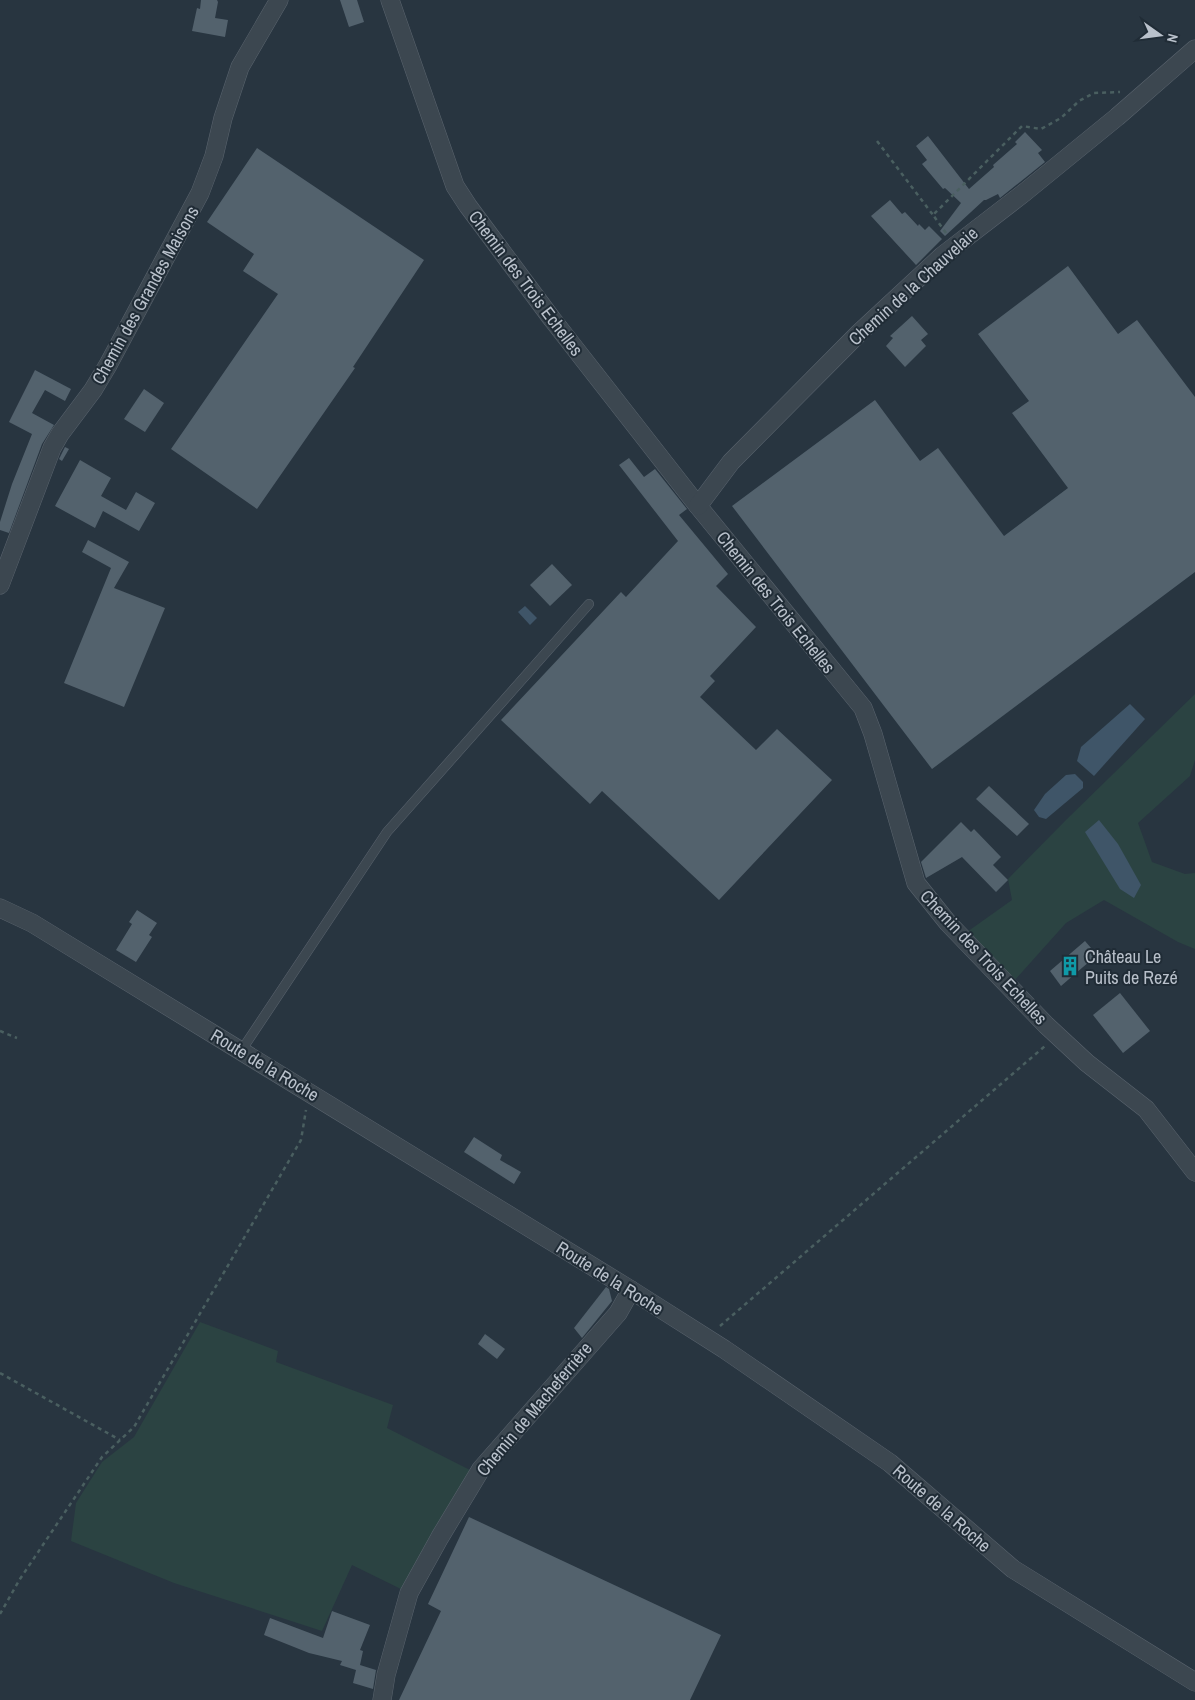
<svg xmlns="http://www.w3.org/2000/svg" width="1195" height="1700" font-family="'Archivo Narrow',sans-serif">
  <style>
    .green { fill: #2b4342 }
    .water { fill: #3f5568 }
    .building { fill: #53626d }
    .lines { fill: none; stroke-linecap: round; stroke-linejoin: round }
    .service-casing { stroke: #5a646e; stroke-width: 10 }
    .minor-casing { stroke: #5a646e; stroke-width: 19 }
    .path { stroke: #4a5f60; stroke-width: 2.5; stroke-dasharray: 4 4; stroke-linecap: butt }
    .service { stroke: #3c4750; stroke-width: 9 }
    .minor { stroke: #3c4750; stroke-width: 18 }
    .labels { text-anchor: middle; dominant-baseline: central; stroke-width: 4; stroke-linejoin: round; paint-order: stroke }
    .street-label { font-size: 18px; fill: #b9c1cb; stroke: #202c36 }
    .poi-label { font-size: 18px; fill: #b9c1cb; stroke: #202c36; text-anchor: start }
  </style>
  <rect width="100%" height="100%" fill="#283540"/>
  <g class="green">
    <path d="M1195,694V760L1190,776L1138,823L1152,862L1185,874L1195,873V949L1178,942L1104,900L1066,923L1014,981L967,932L1012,900L1008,879L1066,820Z"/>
    <path d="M200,1322L278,1351L276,1362L393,1405L387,1428L470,1470L403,1590L352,1565L322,1631L174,1583L71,1541L76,1503L102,1462L134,1437Z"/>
  </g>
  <g class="water">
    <path d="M525,606L537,618L530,625L518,612Z"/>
    <path d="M1130,704L1145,719L1094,776L1077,761L1081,747Z"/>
    <path d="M1075,774L1083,782V788L1046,819L1039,817L1034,810L1045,794L1066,775Z"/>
    <path d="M1099,820L1118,844L1141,885L1134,898L1120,889L1085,832Z"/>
  </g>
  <g class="building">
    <path d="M201,0H217L218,2L215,18L228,20L225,37L192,31L197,8L200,9Z"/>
    <path d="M340,0H357L364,22L349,27Z"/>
    <path d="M1025,132L1042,150L1038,153L1045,162L1000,198L998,194L986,200H984L945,236L940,231L961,203L945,188L943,189L922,164L927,160L916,146L928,136L969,189L994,167L993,165L1017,144L1015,142Z"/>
    <path d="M257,148L424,260L353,367L355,368L257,509L171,449L278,294L243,271L254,254L207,222Z"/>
    <path d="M890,200L902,214L905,212L918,226L919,224L925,230L929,226L942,239L916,265L871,216Z"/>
    <path d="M1068,266L1118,334L1137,320L1195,397V572L932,769L732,506L875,400L920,461L938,448L1004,536L1068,488L1012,413L1029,401L978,334Z"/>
    <path d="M912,316L928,334L921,340L926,346L905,367L886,346L893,338L890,336Z"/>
    <path d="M35,370L71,389L65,401L45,390L32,413L54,425L42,444L9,533L0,530V522L12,484L32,434L9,422Z"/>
    <path d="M144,389L164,403L145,432L124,419Z"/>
    <path d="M65,447L69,449L62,461L59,459Z"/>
    <path d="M629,458L644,477L655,469L687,509L679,515L728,574L716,586L756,627L710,676L715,681L700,697L756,750L777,729L832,780L719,900L602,791L590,804L501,720L621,592L626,597L678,541L619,465Z"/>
    <path d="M80,460L111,478L101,496L126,510L136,492L155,503L139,531L103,511L95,528L55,506Z"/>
    <path d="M88,540L129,562L114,588L165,608L124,707L64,683L111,568L82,552Z"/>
    <path d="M552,564L572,585L550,606L530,585Z"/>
    <path d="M989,786L1029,824L1017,836L976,799Z"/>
    <path d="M961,822L971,832L974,829L1001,857L993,865L1008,880L996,892L962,857L926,878L921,862Z"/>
    <path d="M137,910L157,923L149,935L152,937L136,962L116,950L132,924L129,922Z"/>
    <path d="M1085,941L1097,955L1061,986L1050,971Z"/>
    <path d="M1120,993L1150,1031L1123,1053L1093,1015Z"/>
    <path d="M474,1137L502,1155L500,1160L521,1172L514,1184L464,1152Z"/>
    <path d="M606,1287L609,1289L612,1301L582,1338L574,1328Z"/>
    <path d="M485,1334L505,1349L497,1359L478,1344Z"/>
    <path d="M469,1517L721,1635L690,1700H399L441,1611L428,1604Z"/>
    <path d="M332,1611L370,1625L360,1650L363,1651L360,1665L376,1670L373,1689L353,1683L356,1670L340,1665L342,1661L309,1653L264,1635L270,1618L323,1638Z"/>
  </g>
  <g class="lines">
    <defs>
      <path id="service" d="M241,1051L387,832L589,604"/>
      <g id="minor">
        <path d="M390,0L455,186L468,206L552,319L698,506L863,708L873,734L916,883L948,923L1046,1025L1087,1063L1146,1109L1195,1172"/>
        <path d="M698,506L731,462L859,333L942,256L1025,192L1117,117L1195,49"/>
        <path d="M0,585L52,448L60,434L93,390L108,365L200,193L214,156L223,118L240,67L279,0"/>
        <path d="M0,908L32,923L631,1290L724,1349L890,1463L1013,1569L1195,1682"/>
        <path d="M382,1700L386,1675L409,1593L440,1537L481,1469L618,1313L631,1290"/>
      </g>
    </defs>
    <use href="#service" class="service-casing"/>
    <use href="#minor" class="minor-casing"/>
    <g class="path">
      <path d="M877,141L933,215"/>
      <path d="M946,233L933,215L1022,126L1041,129L1061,118L1079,101L1094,93L1120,92"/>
      <path d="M0,1031L17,1038"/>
      <path d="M720,1326L1045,1046"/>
      <path d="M0,1373L120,1440"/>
      <path d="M0,1614L20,1579L102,1457L134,1427L301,1140L306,1110"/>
    </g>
    <use href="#service" class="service"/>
    <use href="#minor" class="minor"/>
  </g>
  <defs>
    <symbol id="building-bare" viewBox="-9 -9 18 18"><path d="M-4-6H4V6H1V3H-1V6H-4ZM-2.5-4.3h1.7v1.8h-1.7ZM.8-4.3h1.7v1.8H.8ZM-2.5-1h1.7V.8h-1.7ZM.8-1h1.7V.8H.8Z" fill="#0f9aa8" stroke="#202c36" stroke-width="2.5" paint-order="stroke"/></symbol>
  </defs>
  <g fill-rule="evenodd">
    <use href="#building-bare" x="1056" y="952" width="28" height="28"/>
  </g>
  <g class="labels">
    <g class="street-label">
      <text transform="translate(526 283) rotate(53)">Chemin des Trois Echelles</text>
      <text transform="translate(913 286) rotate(-42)">Chemin de la Chauvelaie</text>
      <text transform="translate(145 295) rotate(-61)">Chemin des Grandes Maisons</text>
      <text transform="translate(776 602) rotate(51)">Chemin des Trois Echelles</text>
      <text transform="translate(984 957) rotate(47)">Chemin des Trois Echelles</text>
      <text transform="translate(265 1065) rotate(31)">Route de la Roche</text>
      <text transform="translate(610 1278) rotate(32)">Route de la Roche</text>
      <text transform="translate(534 1409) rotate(-50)">Chemin de Macheferrière</text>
      <text transform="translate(942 1508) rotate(41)">Route de la Roche</text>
    </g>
    <g class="poi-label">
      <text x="1085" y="956">Château Le<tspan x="1085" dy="21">Puits de Rezé</tspan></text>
    </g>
  </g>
  <g transform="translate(1160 35) rotate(104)" stroke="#202c36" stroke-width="4" paint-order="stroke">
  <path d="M0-4L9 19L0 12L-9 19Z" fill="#b9c1cb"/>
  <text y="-8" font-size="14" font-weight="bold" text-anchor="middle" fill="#b9c1cb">N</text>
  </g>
</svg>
